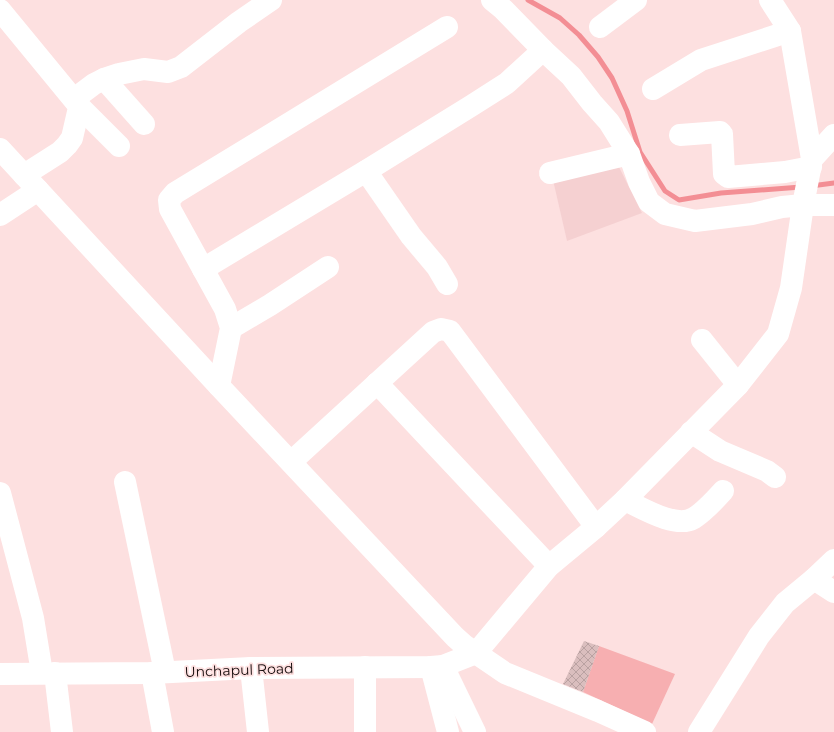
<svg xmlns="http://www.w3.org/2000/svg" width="834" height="732" font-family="Montserrat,sans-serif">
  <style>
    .built { fill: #f5d0d1 }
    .grass { fill: #f7afb1 }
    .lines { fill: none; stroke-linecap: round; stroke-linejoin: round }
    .stream { stroke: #f38e94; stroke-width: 5 }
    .building { fill: url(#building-cross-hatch) }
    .minor { stroke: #fff; stroke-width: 22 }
    .labels { text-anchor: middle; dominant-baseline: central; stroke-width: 3.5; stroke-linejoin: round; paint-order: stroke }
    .street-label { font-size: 14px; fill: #140b0b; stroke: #fde0e0 }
  </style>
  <defs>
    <pattern id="building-cross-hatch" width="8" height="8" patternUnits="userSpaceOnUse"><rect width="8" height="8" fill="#dabebe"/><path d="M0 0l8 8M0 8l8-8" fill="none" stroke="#baa2a2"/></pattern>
  </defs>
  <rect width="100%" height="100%" fill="#fde0e0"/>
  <path class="built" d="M617,163L642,213L567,241L553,180Z"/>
  <path class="grass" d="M599,646L675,674L652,724L583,692Z"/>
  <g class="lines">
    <g class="stream">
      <path d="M528,0L560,18L579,35L598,57L612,78L627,111L640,152L665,191L679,200L721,193L801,187"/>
      <path d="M811,186L834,183"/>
    </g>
  </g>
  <path class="building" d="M584,641L599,646L583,692L563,684Z"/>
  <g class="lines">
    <g class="minor">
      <path d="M492,0L503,9L543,50L571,76L592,103L609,122L629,154L639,182L649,202L665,214L695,221L752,214L782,207L803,205H834"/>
      <path d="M770,0L790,31L812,159"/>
      <path d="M0,10L79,106L78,112L72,138L67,145L60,152L24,175"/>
      <path d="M600,27L636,0"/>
      <path d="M104,79L144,124"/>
      <path d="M653,89L701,60L790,31"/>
      <path d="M74,99L94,84L104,79L119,74L144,69L168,72L181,67L239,22L271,0"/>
      <path d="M79,106L119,146"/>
      <path d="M680,135L720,132L722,134L724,174L728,177L785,172L811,167"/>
      <path d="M0,149L219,386L455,637L464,645L505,673L598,711L645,732"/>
      <path d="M366,171L411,236L437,267L447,284"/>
      <path d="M550,173L629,154"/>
      <path d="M0,215L38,190"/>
      <path d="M203,269L366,171L471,106L507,83L543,50"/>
      <path d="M231,328L270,305L328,267"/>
      <path d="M702,340L738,385"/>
      <path d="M377,383L549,566"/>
      <path d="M219,386L231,328L225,309L170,209L169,200L175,193L447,27"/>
      <path d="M691,432L720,451L767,471L775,477"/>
      <path d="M291,462L433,332L441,329L450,331L596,527"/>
      <path d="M125,482L165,672"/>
      <path d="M0,493L33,618L42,673"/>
      <path d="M625,500C642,508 676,529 694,518C705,511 714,501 723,491"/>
      <path d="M814,579L834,592"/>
      <path d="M443,666L475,732"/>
      <path d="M365,667V732"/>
      <path d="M431,667L448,732"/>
      <path d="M251,668L258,732"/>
      <path d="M55,673L62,732"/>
      <path d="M152,673L163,732"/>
      <path d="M0,674L152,673L251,668L431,667L443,666L476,653L549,566L596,527L625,500L738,385L778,334L791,288L803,205L812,159L834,135"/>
      <path d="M699,732L759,636L785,603L814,579L834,560"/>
    </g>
  </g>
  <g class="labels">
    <g class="street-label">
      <text transform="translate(239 670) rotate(-2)">Unchapul Road</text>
    </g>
  </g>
</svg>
